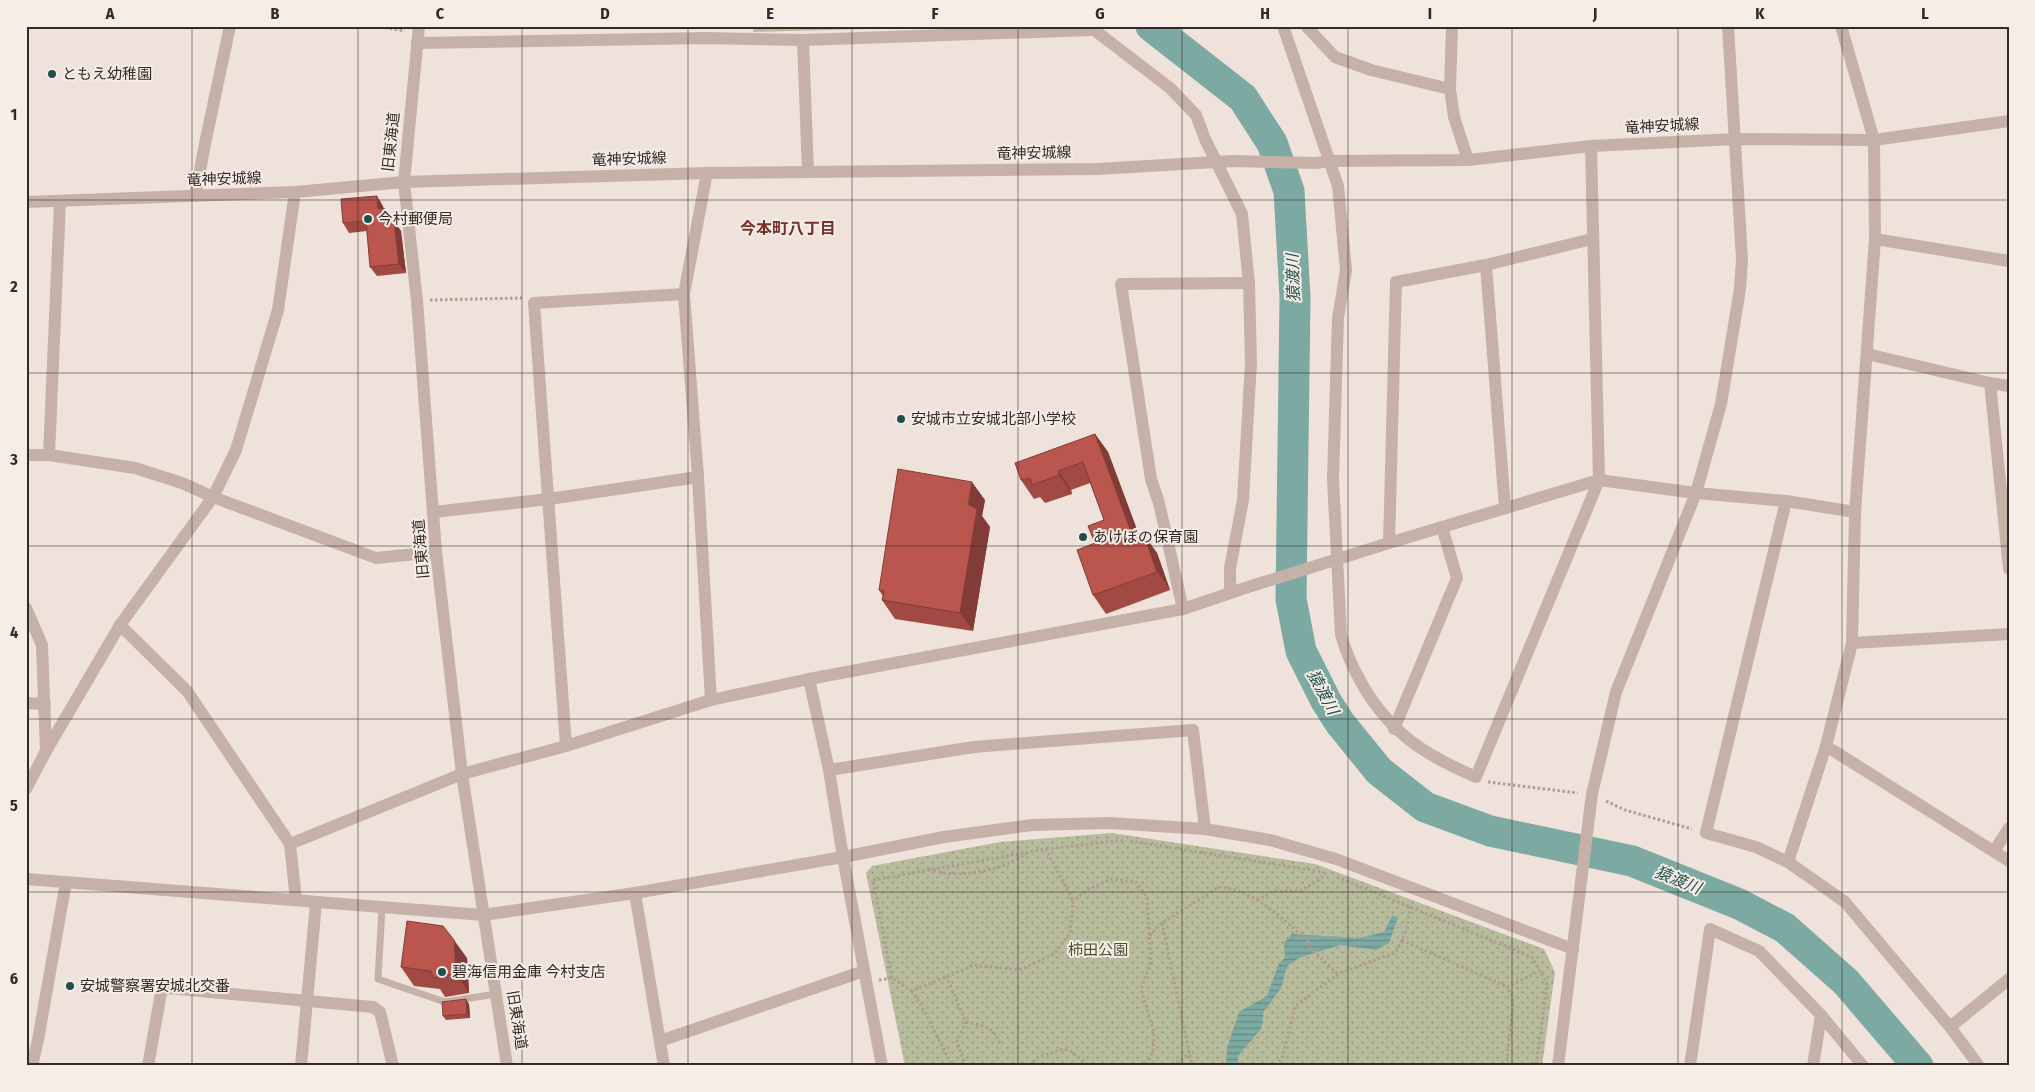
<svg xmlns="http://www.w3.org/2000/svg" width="2035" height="1092" font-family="'Fira Sans Condensed','Noto Sans JP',sans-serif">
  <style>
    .park { fill: url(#park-dots) }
    .water { fill: url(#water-rules) }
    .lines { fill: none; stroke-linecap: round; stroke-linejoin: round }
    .river { stroke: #7da9a3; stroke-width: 31 }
    .path { stroke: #b19b92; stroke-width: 3; stroke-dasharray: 2.5 2.5; stroke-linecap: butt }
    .service { stroke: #c6b1a8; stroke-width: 7 }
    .minor { stroke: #c6b1a8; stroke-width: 12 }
    .tertiary { stroke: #c6b1a8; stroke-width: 12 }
    .wall { fill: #a04a43 }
    .shaded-wall { fill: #823c37 }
    .building { fill: #ba564e; stroke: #823c37 }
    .grid { fill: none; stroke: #332927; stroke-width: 1; stroke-opacity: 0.55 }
    .poi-dot { fill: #21504c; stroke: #f7ede7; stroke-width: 2 }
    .labels { text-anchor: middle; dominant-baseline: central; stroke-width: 4; stroke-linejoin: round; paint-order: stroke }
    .poi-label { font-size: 15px; fill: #332927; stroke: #f7ede7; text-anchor: start }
    .street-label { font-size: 15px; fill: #332927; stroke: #f7ede7 }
    .park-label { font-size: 15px; fill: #484f2e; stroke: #f7ede7 }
    .neighbourhood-label { font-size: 16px; font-weight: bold; fill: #7a2e28; stroke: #f7ede7 }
    .water-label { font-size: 16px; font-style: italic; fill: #21504c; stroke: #f7ede7 }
    .neatline { fill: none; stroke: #332927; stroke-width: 2 }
    .grid-label { font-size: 16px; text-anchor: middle; font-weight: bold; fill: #332927 }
  </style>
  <defs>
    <pattern id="park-dots" width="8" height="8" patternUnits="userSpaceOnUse" patternTransform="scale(1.25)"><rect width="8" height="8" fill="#b7bc9c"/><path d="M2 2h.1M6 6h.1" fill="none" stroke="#95997f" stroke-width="1.8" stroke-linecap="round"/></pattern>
    <pattern id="water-rules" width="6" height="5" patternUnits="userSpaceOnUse" patternTransform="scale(1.25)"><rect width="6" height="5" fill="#7da9a3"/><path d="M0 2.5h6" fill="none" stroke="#678a85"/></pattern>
  </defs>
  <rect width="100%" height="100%" fill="#efe2db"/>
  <g class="park">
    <path d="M754,26H977L753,32Z"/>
    <path d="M1112,833L1315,864L1544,949L1555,972L1542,1066H905L866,873L872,866L1000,842Z"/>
  </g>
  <path class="water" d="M1392,916L1398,917L1389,943L1376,950L1340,945L1299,958L1287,966L1281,988L1264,1011L1261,1029L1238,1056V1066H1226L1227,1048L1239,1012L1267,996L1279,963L1285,958L1284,943L1292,934L1359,938L1384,932Z"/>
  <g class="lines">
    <path class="river" d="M1151,26L1243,98L1272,143L1289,191L1295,297L1291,599L1301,651L1326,701L1340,723L1379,771L1425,807L1490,831L1632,861L1739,904L1785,928L1846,982L1918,1066"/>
    <g class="path">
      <path d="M375,26L405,31"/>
      <path d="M430,300L522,298"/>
      <path d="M1488,782L1578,793"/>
      <path d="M1606,801L1625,810L1692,829"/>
      <path d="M1130,841L1322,872"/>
      <path d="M1046,849L1124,840"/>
      <path d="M929,869C958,880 1000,871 1026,854"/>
      <path d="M1337,877L1532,957L1547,984L1536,1066"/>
      <path d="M1257,900L1274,891H1300L1319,880L1327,871"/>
      <path d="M1162,923L1192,1066"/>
      <path d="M1150,936L1159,925L1219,887C1255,890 1284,920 1310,943L1308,946L1338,974"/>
      <path d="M1402,940L1507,987L1540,971"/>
      <path d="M946,976L966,1022L957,1041L964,1062L961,1066"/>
      <path d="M892,978L873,880L1046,849L1073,901"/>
      <path d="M879,980L892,978L912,991L974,965L1019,970L1053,955L1070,933L1073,901L1089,889L1112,879L1136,882L1147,897L1151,961L1141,990L1154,1032L1153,1052L1144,1066"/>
      <path d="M912,991L927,1016L952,1066"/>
      <path d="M966,1022C984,1026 993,1026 1000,1044"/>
      <path d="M1030,1066L1037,1058L1063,1049L1072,1052L1089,1066"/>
      <path d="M1173,1066L1190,1053"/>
      <path d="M1276,1066L1283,1056L1295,1006L1338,974L1396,952L1407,929L1410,907"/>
      <path d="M1506,1066L1513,1006L1512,996L1507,987"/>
    </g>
    <path class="service" d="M382,908L378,979L445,1002L496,994"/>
    <g class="minor">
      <path d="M1089,26L1170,88L1196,115L1205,139L1242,214L1249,283L1251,362L1243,500L1230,568V592"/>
      <path d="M1283,26L1338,186L1346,270L1338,318L1333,479L1341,635C1346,653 1353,668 1362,684C1391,734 1425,755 1476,777L1599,480L1591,146"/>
      <path d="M1306,26L1335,57L1371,70L1450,89"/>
      <path d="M1452,26L1450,89L1454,117L1468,160"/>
      <path d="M803,40L808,172"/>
      <path d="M417,43L706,38L803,40L1093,30"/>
      <path d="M707,173L684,294L698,477L711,700"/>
      <path d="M195,196L206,139L230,26"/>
      <path d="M1875,239L2009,261"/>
      <path d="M1486,265L1505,508"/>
      <path d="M1867,354L1990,383L2009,386"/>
      <path d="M1990,383L2009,569"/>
      <path d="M26,455H49L135,468L182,483L213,497L376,558L436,552"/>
      <path d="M49,455L60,202"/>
      <path d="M1786,501L1855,512"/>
      <path d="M434,512L549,499L698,477"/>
      <path d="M1389,543L1396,282L1486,265L1592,239"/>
      <path d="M26,608L42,645L46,751"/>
      <path d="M1183,609L1159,503L1151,479L1121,284L1249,283"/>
      <path d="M120,625L187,691L290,844L296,900"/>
      <path d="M1852,643L2009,634"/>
      <path d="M809,679L829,770L843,857L882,1066"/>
      <path d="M26,703L45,704"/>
      <path d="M1394,729L1457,578L1442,527"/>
      <path d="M566,746L534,303L684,294"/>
      <path d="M1826,746L2009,861"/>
      <path d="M829,770L974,747L1193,730L1205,829"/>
      <path d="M26,789L46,751L120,625L213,497L236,450L278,310L295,192"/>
      <path d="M290,844L462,774L566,746L711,700L809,679L1183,609L1245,588L1389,543L1599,480L1696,493L1786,501L1706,833L1756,847L1788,862L1845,902L1950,1027L1979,1066"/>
      <path d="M1994,851L2009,828"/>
      <path d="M1788,862L1826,746L1852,643L1855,512L1875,239L1874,140L1841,26"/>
      <path d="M635,893L664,1066"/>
      <path d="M1950,1027L2009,979"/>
      <path d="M660,1041L864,971"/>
      <path d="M148,1066L161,993L167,988L373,1007L380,1012L393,1066"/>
      <path d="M301,1066L316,903"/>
      <path d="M1690,1066L1710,929L1759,951L1821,1015L1863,1066"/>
      <path d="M1813,1066L1821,1015"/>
    </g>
    <g class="tertiary">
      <path d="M419,26L404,182L417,301L436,552L462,774L507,1066"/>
      <path d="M26,202L295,192L404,182L707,173L1097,169L1233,161L1316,163L1329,161L1468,160L1591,146L1736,139L1874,140L2009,121"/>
      <path d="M26,879L483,915L635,893L843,857L944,837L1032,825L1109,823L1205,829L1270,840L1336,859L1573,949"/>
      <path d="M32,1066L38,1040L66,882"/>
      <path d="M1558,1066L1592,794L1616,692L1696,493L1721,404L1740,289L1742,259L1728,26"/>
    </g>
  </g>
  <g class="wall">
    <path d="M383,206V208L391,218V221L401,231L406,273L377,276L370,267L367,231L349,233L343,223Z"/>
    <path d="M1095,434L1108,452L1139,535L1140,536L1144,535L1157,553L1170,590L1106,614L1093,595L1095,543L1104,520L1090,483L1071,490L1072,494L1045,503L1040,497L1034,499L1021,480Z"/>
    <path d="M985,500L982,516L990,527L973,631L895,619L882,600L883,596L879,590Z"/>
    <path d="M467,958L469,993L445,997L440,989L414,986L401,967Z"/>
    <path d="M469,1004L470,1018L446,1020L443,1016Z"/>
  </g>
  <g class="shaded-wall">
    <path d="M377,196L383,206L384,218L378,209Z"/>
    <path d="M384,208L391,218L392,231L385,222Z"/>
    <path d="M394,221L401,231L406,273L399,264Z"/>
    <path d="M1095,434L1108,452L1139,535L1149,550L1144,535L1157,553L1170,590L1132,534Z"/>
    <path d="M1058,471L1071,490L1072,494L1059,475Z"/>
    <path d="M972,482L985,500L982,516L990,527L973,631L960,613L968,504Z"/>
    <path d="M454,940L467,958L469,993L456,974Z"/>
    <path d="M466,999L469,1004L470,1018L467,1014Z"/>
  </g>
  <g class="building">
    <path d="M377,196L378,209L384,208L385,222L394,221L399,264L370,267L366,221L343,223L341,199Z"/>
    <path d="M1095,434L1132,534L1137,532L1138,537L1144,535L1157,572L1093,595L1077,550L1095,543L1088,526L1104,520L1083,462L1058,471L1059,475L1032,485L1030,478L1021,480L1015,463Z"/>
    <path d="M898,469L972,482L968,504L977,509L960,613L882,600L884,591L879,590Z"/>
    <path d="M407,921L443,926L454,940L456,974L433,978L431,971L401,967Z"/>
    <path d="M466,999L467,1014L443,1016L442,1002Z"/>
  </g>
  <path class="grid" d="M192,26V1066M358,26V1066M522,26V1066M688,26V1066M852,26V1066M1018,26V1066M1182,26V1066M1348,26V1066M1512,26V1066M1678,26V1066M1842,26V1066M26,200H2009M26,373H2009M26,546H2009M26,719H2009M26,892H2009"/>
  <g class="poi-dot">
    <circle cx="52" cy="74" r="5"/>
    <circle cx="368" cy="219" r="5"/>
    <circle cx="901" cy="419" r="5"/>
    <circle cx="1083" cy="537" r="5"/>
    <circle cx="442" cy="972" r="5"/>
    <circle cx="70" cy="986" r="5"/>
  </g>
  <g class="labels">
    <g class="poi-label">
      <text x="62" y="74">ともえ幼稚園</text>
      <text x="378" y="219">今村郵便局</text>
      <text x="911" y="419">安城市立安城北部小学校</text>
      <text x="1093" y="537">あけぼの保育園</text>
      <text x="452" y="972">碧海信用金庫 今村支店</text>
      <text x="80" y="986">安城警察署安城北交番</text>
    </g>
    <g class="street-label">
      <text transform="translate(1662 126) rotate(-3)">竜神安城線</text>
      <text transform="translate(391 142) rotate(-84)">旧東海道</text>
      <text transform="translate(1034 153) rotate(-1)">竜神安城線</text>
      <text transform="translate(629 159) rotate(-2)">竜神安城線</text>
      <text transform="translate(224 179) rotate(-2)">竜神安城線</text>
      <text transform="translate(421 549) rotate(-95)">旧東海道</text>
      <text transform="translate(517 1020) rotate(81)">旧東海道</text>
    </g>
    <g class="park-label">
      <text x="1098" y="950">柿田公園</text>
    </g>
    <g class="neighbourhood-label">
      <text x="788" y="228">今本町八丁目</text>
    </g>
    <g class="water-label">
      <text transform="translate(1293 278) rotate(-92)">猿渡川</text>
      <text transform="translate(1323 692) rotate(62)">猿渡川</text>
      <text transform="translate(1678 880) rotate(22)">猿渡川</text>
    </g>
  </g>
  <rect width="2035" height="1092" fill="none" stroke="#f7ede7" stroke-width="55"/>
  <rect x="28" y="28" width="1980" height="1036" class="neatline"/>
  <g class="grid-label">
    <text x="110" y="19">A</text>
    <text x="275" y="19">B</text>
    <text x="440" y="19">C</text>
    <text x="605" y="19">D</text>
    <text x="770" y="19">E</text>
    <text x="935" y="19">F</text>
    <text x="1100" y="19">G</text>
    <text x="1265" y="19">H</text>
    <text x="1430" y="19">I</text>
    <text x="1595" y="19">J</text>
    <text x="1760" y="19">K</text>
    <text x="1925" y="19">L</text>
    <text x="14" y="120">1</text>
    <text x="14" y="292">2</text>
    <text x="14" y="465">3</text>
    <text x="14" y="638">4</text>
    <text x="14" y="811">5</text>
    <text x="14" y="984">6</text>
  </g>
</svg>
